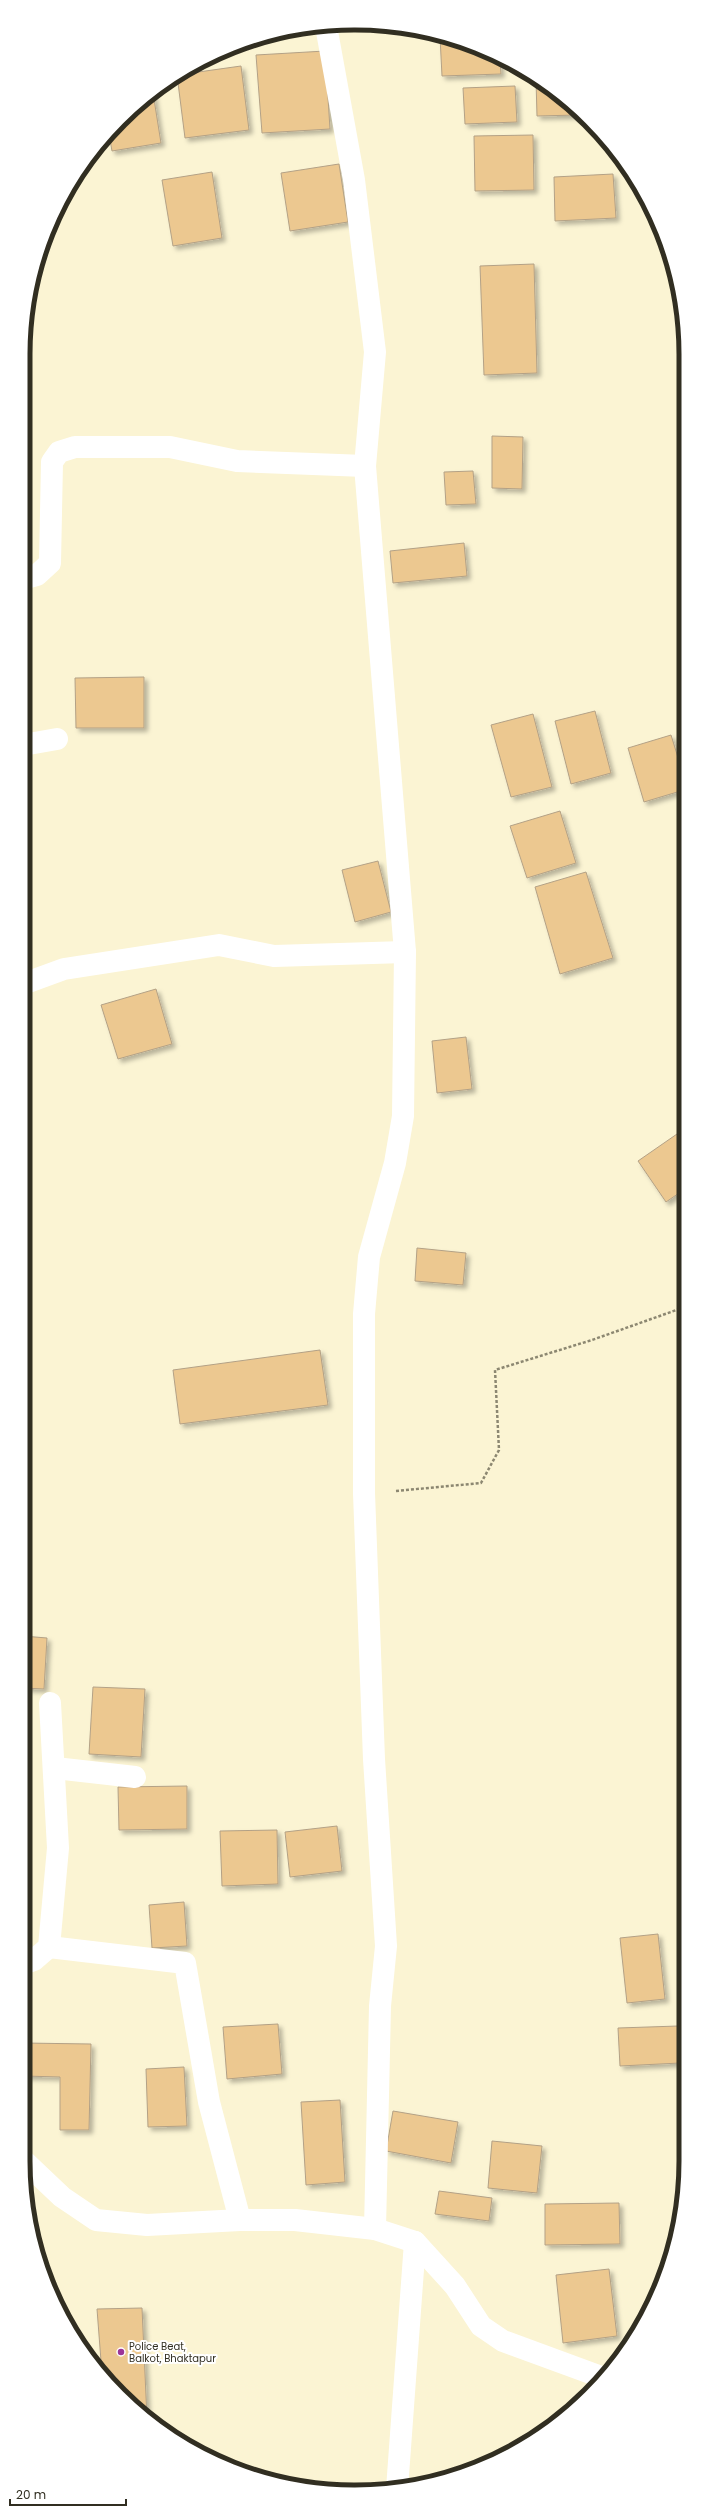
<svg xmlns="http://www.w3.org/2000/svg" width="709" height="2515" font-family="Poppins,sans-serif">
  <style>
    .building { fill: #ecc890; stroke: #b3a186; filter: url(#shadow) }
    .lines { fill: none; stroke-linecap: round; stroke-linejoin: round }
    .path { stroke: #8c8771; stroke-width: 2.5; stroke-dasharray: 3 2; stroke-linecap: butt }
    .lane { stroke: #fff; stroke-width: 22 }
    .street { stroke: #fff; stroke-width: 22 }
    .secondary { stroke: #fff; stroke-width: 22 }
    .poi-dot { fill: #9b3498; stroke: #fff; stroke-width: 1.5 }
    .labels { text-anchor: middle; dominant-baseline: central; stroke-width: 4; stroke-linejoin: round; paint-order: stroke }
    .poi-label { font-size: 10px; fill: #312e21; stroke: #fff; text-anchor: start }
    .rim { fill: none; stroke: #312e21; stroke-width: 5 }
  </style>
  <defs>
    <filter id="shadow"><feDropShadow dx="3.5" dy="3.5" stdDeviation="2" flood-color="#0004"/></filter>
  </defs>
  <rect width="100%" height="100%" fill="#fbf4d3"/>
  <g class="building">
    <path d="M440,37L500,60L501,74L442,76Z"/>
    <path d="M325,51L330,129L262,133L256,55Z"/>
    <path d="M241,66L249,130L185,138L177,75Z"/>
    <path d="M536,80L578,115L537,116Z"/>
    <path d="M515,86L517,122L465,124L463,88Z"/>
    <path d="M153,93L161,143L112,151L109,134L120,120Z"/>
    <path d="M533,135L534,190L475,191L474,136Z"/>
    <path d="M339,164L348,222L290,231L281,173Z"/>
    <path d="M212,172L222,238L173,246L162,180Z"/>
    <path d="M613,174L616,218L555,221L554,177Z"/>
    <path d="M534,264L537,373L484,375L480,266Z"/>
    <path d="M492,436L523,437L522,489L492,488Z"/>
    <path d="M473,471L476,504L446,505L444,472Z"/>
    <path d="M464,543L467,576L393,583L390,551Z"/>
    <path d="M144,677V728H76L75,678Z"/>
    <path d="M595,711L611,773L571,784L555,721Z"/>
    <path d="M533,714L552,787L511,797L491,725Z"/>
    <path d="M671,735L684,777V790L644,802L628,748Z"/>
    <path d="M560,811L576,863L527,878L510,826Z"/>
    <path d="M378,861L391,912L355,922L342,870Z"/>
    <path d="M586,872L613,958L560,974L535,887Z"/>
    <path d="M156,989L172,1044L118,1059L101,1005Z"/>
    <path d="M466,1037L472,1089L437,1093L432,1041Z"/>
    <path d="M677,1134L684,1145L685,1189L666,1202L638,1161Z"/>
    <path d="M417,1248L466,1253L463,1285L415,1281Z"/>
    <path d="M320,1350L328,1405L180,1424L173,1370Z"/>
    <path d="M23,1636L47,1638L44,1689L23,1688Z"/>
    <path d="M93,1687L145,1689L141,1757L89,1754Z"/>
    <path d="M187,1786V1829L119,1830L118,1787Z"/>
    <path d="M337,1826L342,1871L290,1877L285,1832Z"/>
    <path d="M277,1830L278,1884L222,1886L220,1831Z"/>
    <path d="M184,1902L187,1946L152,1948L149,1905Z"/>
    <path d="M658,1934L665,1999L627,2003L620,1938Z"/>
    <path d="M278,2024L282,2074L227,2079L223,2027Z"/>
    <path d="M678,2026L680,2063L620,2066L618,2028Z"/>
    <path d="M23,2043L91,2044L89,2130H60V2077L23,2076Z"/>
    <path d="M184,2067L187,2126L148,2127L146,2069Z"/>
    <path d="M340,2100L345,2182L306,2185L301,2102Z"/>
    <path d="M393,2111L458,2122L451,2163L386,2151Z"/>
    <path d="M492,2141L542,2146L537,2193L488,2188Z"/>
    <path d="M439,2191L492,2198L489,2221L435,2214Z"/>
    <path d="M619,2203L620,2244L545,2245V2204Z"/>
    <path d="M609,2269L617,2336L563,2343L556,2275Z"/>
    <path d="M142,2308L147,2418L102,2374L97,2309Z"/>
  </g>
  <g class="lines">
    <path class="path" d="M396,1491L481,1483L499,1450L495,1370L592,1340L685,1307"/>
    <path class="lane" d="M23,579L37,575L50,563L52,462L59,452L75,447H170L237,461L365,466"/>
    <g class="street">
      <path d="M326,26L354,180L375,352L365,466L405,952L403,1116L395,1163L369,1257L364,1314V1493L374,1759L386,1946L380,2006L375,2229"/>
      <path d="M23,745L57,739"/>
      <path d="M23,984L64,969L219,945L274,956L405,952"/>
      <path d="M55,1768L135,1777"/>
      <path d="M49,1947L185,1963L209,2102L240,2220"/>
      <path d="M23,1964L34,1960L49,1947L58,1848L50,1703"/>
      <path d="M397,2489L415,2242"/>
    </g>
    <path class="secondary" d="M23,2160L62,2197L96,2220L147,2225L240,2220H295L375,2229L415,2242L455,2286L481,2326L503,2341L604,2378"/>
  </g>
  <circle class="poi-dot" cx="121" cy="2352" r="4"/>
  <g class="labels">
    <g class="poi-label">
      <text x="129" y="2346">Police Beat,<tspan x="129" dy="12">Balkot, Bhaktapur</tspan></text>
    </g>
  </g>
  <path d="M0 0H709V2515H0ZM354 30H355A324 324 0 0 1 679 354V2161A324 324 0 0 1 355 2485H354A324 324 0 0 1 30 2161V354A324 324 0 0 1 354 30Z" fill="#fff" fill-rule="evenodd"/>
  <path class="rim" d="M354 30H355A324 324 0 0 1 679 354V2161A324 324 0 0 1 355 2485H354A324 324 0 0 1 30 2161V354A324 324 0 0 1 354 30Z"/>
  <path d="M10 2499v6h116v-6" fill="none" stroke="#312e21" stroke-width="2"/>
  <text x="16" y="2499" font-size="12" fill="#312e21" stroke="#ffffff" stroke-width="3" paint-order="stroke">20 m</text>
</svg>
